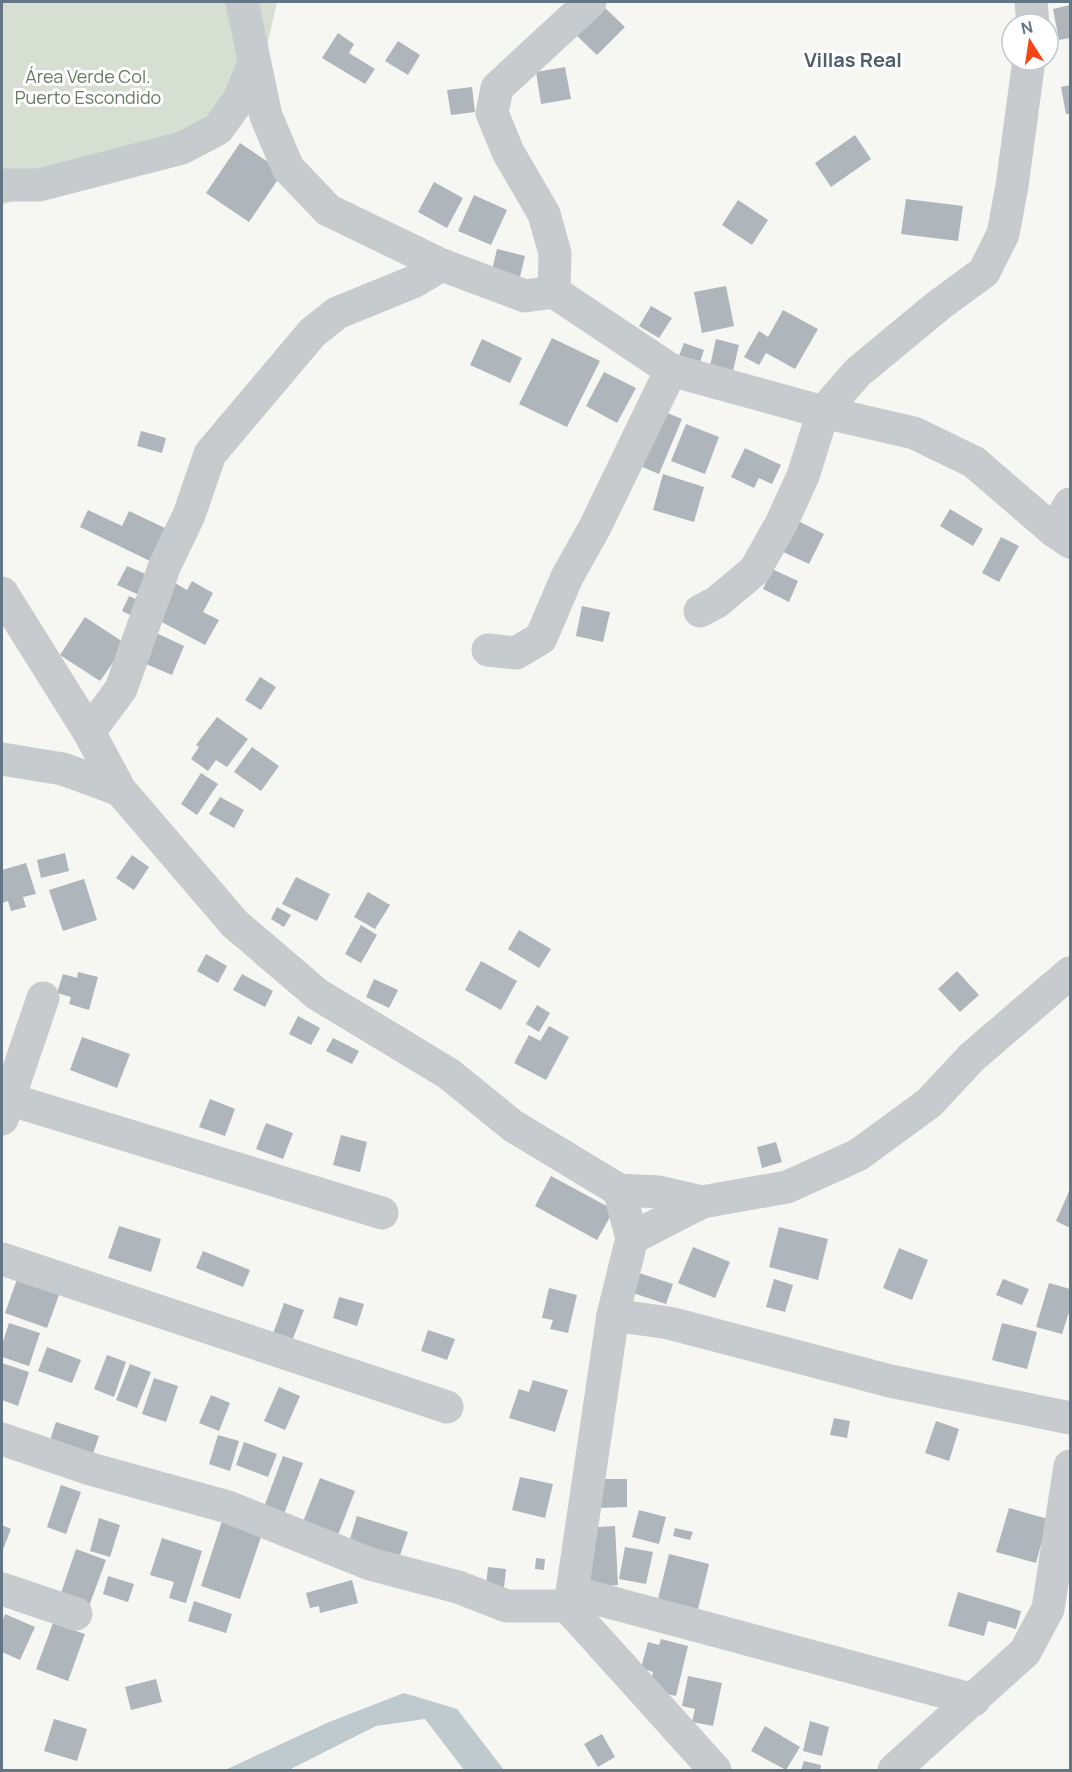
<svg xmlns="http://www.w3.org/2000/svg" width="1072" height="1772" font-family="Manrope,sans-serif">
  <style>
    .green { fill: #d7ded2 }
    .water { fill: #bfcacf }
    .building { fill: #aeb6bb }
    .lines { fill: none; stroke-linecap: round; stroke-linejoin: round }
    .minor { stroke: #c8cbce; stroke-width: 33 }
    .labels { text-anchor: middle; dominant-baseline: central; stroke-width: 6; stroke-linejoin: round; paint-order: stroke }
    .park-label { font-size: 18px; fill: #677c62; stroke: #fff }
    .neighbourhood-label { font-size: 20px; font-weight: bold; fill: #515f6a; stroke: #fff }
  </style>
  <rect width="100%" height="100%" fill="#f6f6f2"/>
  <path class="green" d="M2,2H277L260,77L170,147L2,205Z"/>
  <path class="water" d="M404,1693L457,1709L504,1770H464L425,1719L376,1726L289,1770H225L329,1722Z"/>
  <g class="building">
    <path d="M1070,5V38L1059,40L1053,9Z"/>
    <path d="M603,6L625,27L597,55L575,34Z"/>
    <path d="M338,33L354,44L349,53L375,69L365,84L322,58Z"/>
    <path d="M398,41L420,55L408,75L385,61Z"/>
    <path d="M565,67L571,99L541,104L536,72Z"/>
    <path d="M1070,85V114H1066L1061,87Z"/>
    <path d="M472,87L475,112L451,115L447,90Z"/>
    <path d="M855,135L871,159L831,187L815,163Z"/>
    <path d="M240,143L283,172L249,222L206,193Z"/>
    <path d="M434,182L463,198L447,228L418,212Z"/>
    <path d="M474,195L507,210L491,245L458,231Z"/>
    <path d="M906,199L963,206L958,241L901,234Z"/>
    <path d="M738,200L768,220L752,245L722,225Z"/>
    <path d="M497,249L525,256L519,281L491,274Z"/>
    <path d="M726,286L734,326L702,333L694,292Z"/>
    <path d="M651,306L672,318L659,338L639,326Z"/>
    <path d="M783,310L818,329L795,369L766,353L759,365L744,357L759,331L768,337Z"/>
    <path d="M552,338L600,361L567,427L519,404Z"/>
    <path d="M482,339L522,358L510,383L470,365Z"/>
    <path d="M716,339L739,345L733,371L710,366Z"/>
    <path d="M684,343L704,350L698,368L677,361Z"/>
    <path d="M604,372L636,388L617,423L586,406Z"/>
    <path d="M655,408L682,419L659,474L633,463Z"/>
    <path d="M686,424L719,437L705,474L671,461Z"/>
    <path d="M141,431L166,438L162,453L137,446Z"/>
    <path d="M745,448L781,465L772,484L759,478L754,488L731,477Z"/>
    <path d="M663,474L704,487L694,522L653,510Z"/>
    <path d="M950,509L983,529L973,546L940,526Z"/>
    <path d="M88,510L122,526L129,511L167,529L152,562L80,527Z"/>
    <path d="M794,519L824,534L809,564L779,550Z"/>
    <path d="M1001,537L1019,546L999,582L982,573Z"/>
    <path d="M127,566L155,578L146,598L117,585Z"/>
    <path d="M772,569L798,581L789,602L763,589Z"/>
    <path d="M192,581L213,593L203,612L219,620L205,645L156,619L175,583L187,590Z"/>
    <path d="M129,596L143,602L136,618L122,611Z"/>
    <path d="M582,606L610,612L603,642L576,636Z"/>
    <path d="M85,617L126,644L100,681L60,655Z"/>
    <path d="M152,631L184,646L172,675L139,661Z"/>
    <path d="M260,677L276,687L261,710L245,700Z"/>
    <path d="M217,717L248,739L227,767L216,760L208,771L191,759L199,747L196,745Z"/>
    <path d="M252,747L279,766L261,791L234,772Z"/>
    <path d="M201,773L218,784L197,815L181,804Z"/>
    <path d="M220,797L244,810L234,828L209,814Z"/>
    <path d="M65,853L69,871L41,878L37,860Z"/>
    <path d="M132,855L149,867L134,890L116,878Z"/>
    <path d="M26,863L36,894L23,897L26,907L11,911L8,901L2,903V870Z"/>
    <path d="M296,877L330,894L317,921L282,904Z"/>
    <path d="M84,879L97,920L63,931L49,890Z"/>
    <path d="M368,892L390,905L375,929L354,917Z"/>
    <path d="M277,907L291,915L284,927L271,919Z"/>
    <path d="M361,925L377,935L361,963L345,954Z"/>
    <path d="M519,930L551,949L539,968L508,949Z"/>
    <path d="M206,954L227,966L218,983L197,971Z"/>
    <path d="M481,961L517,981L501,1010L465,990Z"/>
    <path d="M957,971L979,995L960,1012L938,989Z"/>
    <path d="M78,972L98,977L89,1010L69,1004L71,997L57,993L63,974L77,978Z"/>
    <path d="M242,974L273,991L265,1007L233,990Z"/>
    <path d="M374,979L398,990L389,1008L366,997Z"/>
    <path d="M537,1005L550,1013L539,1032L526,1024Z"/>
    <path d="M298,1016L320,1028L311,1045L289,1034Z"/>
    <path d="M549,1026L569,1037L546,1080L514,1063L529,1035L540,1041Z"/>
    <path d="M82,1037L130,1054L117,1088L70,1070Z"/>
    <path d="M333,1038L359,1051L352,1064L326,1051Z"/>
    <path d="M210,1099L235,1109L225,1136L199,1127Z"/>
    <path d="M266,1123L293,1133L283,1159L256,1149Z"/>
    <path d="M341,1135L367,1142L360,1172L333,1165Z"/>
    <path d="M776,1142L782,1162L762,1168L757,1147Z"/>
    <path d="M551,1176L614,1210L597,1240L535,1206Z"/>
    <path d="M1070,1189V1228L1056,1221Z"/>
    <path d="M119,1226L161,1239L151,1272L108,1258Z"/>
    <path d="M779,1227L828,1239L818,1280L769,1267Z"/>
    <path d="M693,1247L730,1262L715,1298L678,1283Z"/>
    <path d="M899,1248L928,1260L912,1300L883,1288Z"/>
    <path d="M203,1251L250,1270L243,1287L196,1268Z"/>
    <path d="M21,1268L63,1284L47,1328L5,1313Z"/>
    <path d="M639,1273L673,1284L666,1304L633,1293Z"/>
    <path d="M774,1279L793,1285L785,1312L766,1307Z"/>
    <path d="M1003,1279L1029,1289L1022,1305L996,1295Z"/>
    <path d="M1049,1283L1070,1289V1309L1062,1334L1036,1327Z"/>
    <path d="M549,1288L577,1295L568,1333L550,1329L553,1320L542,1318Z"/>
    <path d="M339,1297L364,1304L357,1326L333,1318Z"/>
    <path d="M284,1303L304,1310L292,1341L273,1334Z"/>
    <path d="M9,1323L40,1333L29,1366L2,1357V1345Z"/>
    <path d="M1002,1323L1037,1332L1027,1369L992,1360Z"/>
    <path d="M428,1330L455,1339L447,1360L421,1351Z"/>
    <path d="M47,1347L81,1360L72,1383L38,1371Z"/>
    <path d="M107,1355L126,1362L114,1397L94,1389Z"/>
    <path d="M2,1363L29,1372L18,1406L2,1400Z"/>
    <path d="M130,1364L151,1372L137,1408L116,1400Z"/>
    <path d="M154,1378L178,1386L166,1422L142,1414Z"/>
    <path d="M533,1380L568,1390L555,1432L509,1418L519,1389L529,1392Z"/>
    <path d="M279,1387L300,1396L285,1430L264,1421Z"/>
    <path d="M211,1395L230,1403L219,1431L199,1423Z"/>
    <path d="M834,1418L850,1421L847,1438L830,1435Z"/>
    <path d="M936,1421L959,1429L949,1461L925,1453Z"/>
    <path d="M56,1422L99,1436L90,1463L47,1449Z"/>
    <path d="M218,1435L239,1441L230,1471L209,1464Z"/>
    <path d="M244,1442L277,1454L268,1477L236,1465Z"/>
    <path d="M283,1456L303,1463L284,1514L264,1507Z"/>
    <path d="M520,1477L553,1484L545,1518L512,1510Z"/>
    <path d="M320,1478L355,1491L338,1535L303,1522Z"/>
    <path d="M597,1479H627V1507L597,1508Z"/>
    <path d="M61,1485L81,1492L66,1534L47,1527Z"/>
    <path d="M1009,1508L1048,1519L1036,1563L996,1552Z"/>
    <path d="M639,1510L666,1517L659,1544L632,1537Z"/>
    <path d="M357,1516L408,1532L399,1558L349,1542Z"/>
    <path d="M99,1518L120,1525L110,1557L90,1551Z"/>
    <path d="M222,1521L262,1534L240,1599L201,1586Z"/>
    <path d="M2,1525L11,1529L2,1552Z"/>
    <path d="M615,1526L618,1585L585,1587L582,1528Z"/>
    <path d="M675,1528L693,1532L690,1540L673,1536Z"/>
    <path d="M162,1538L202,1551L186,1603L169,1598L174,1582L150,1575Z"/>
    <path d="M625,1547L653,1552L646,1584L619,1579Z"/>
    <path d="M76,1549L106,1560L89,1606L60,1596Z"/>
    <path d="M669,1554L709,1564L698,1609L658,1599Z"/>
    <path d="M536,1558L545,1559L544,1570L535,1569Z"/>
    <path d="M488,1567L506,1569L504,1588L486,1586Z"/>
    <path d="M108,1576L134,1584L128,1602L103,1594Z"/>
    <path d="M352,1580L358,1603L320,1613L319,1606L310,1608L306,1593Z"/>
    <path d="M958,1592L1021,1611L1016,1629L988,1621L984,1636L948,1626Z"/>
    <path d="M194,1601L232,1614L226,1633L188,1621Z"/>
    <path d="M5,1614L35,1627L20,1660L2,1652V1622Z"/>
    <path d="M53,1623L85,1634L68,1681L36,1669Z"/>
    <path d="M661,1639L688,1646L676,1696L648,1690L653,1672L641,1668L648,1642L659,1645Z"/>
    <path d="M688,1676L722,1683L713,1726L692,1722L695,1709L682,1706Z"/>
    <path d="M156,1679L162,1702L131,1710L125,1687Z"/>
    <path d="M54,1719L87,1729L77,1761L44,1751Z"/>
    <path d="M810,1721L829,1727L822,1756L803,1751Z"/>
    <path d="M765,1726L800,1747L786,1770L751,1751Z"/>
    <path d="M602,1734L615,1757L598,1767L584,1744Z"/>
    <path d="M804,1761L821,1765L820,1770H801Z"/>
  </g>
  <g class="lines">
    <g class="minor">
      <path d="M242,2L266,116L288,168L328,210L442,265L525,296L554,292L555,253L544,214L508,152L492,113L497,88L590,2"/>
      <path d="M1031,2L1033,24"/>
      <path d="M2,185H39L182,148L218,129L240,98L254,62"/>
      <path d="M554,292L671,370L823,412L914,433L974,462L1054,531L1070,542"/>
      <path d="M1054,531L1070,504"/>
      <path d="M2,593L89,732L120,790L235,924L317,994L449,1074L513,1126L619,1190L659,1192L702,1202L787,1187L858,1155L929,1103L972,1057L1070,973"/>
      <path d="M700,611L717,602L755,570L781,524L803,476L823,412L858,372L939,305L984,272L1003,234L1012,186L1029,60"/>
      <path d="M488,650L516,653L541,638L567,577L595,527L671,370"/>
      <path d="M89,732L121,689L165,565L189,515L210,454L312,333L337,313L413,282L442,265"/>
      <path d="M2,759L63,769L120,790"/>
      <path d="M2,1097L382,1213"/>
      <path d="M2,1119L43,998"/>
      <path d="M619,1190L632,1238L613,1315L572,1592L567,1606L715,1770"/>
      <path d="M632,1238L702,1202"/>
      <path d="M2,1259L447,1407"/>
      <path d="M613,1315L669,1323L890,1381L1070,1418"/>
      <path d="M2,1439L87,1468L228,1507L370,1564L458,1587L507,1606H567"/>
      <path d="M2,1589L76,1614"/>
      <path d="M572,1592L974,1700"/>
      <path d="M894,1770L1025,1652L1048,1609L1070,1466"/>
    </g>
  </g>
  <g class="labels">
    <g class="park-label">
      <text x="88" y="76">Área Verde Col.<tspan x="88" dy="21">Puerto Escondido</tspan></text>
    </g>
    <g class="neighbourhood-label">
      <text x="853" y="59">Villas Real</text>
    </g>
  </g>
  <rect width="1072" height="1772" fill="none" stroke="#627685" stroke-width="6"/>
  <g transform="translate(1030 42) rotate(348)"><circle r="28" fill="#ffffff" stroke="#c0c8ce" stroke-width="1.5"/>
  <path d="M0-4.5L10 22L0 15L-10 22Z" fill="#f24616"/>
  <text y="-9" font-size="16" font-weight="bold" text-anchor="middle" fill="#627685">N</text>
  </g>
</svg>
